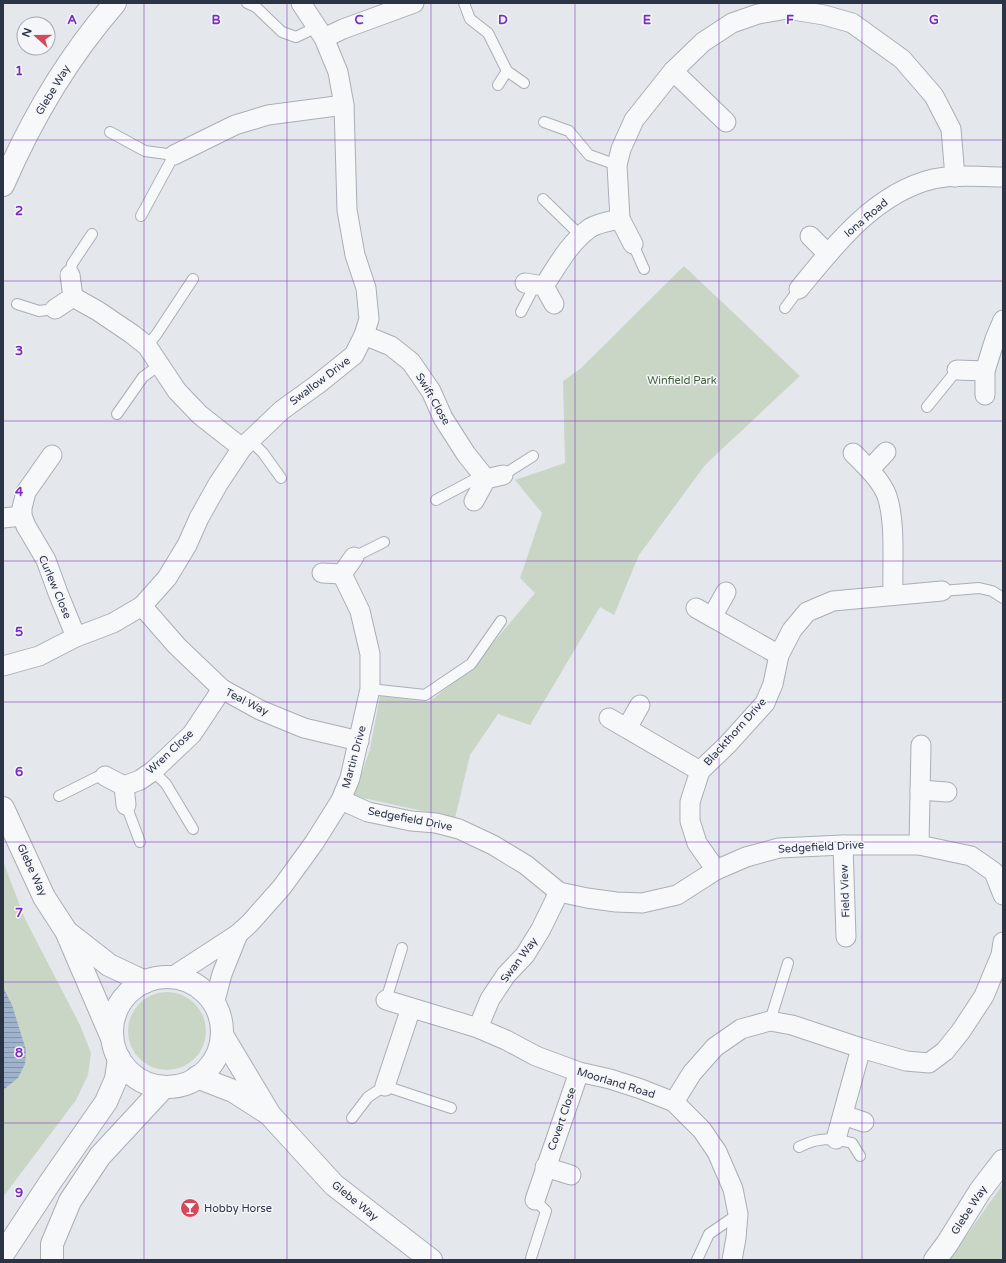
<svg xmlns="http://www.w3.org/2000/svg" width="1006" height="1263" font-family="'Varela Round',sans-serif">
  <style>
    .green { fill: #c9d6c5 }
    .water { fill: url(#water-rules) }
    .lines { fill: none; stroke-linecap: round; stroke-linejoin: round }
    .service-casing { stroke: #a9aeb7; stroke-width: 12 }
    .minor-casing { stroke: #a9aeb7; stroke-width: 21 }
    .tertiary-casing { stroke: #a9aeb7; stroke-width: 24 }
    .service { stroke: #f7f8fa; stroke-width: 10 }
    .minor { stroke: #f7f8fa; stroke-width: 19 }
    .tertiary { stroke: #f7f8fa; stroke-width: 22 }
    .grid { fill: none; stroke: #7b2cbf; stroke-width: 1; stroke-opacity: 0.55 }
    .labels { text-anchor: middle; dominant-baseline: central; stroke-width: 3; stroke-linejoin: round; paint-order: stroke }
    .street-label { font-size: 11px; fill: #2b3445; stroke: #f4f6f9 }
    .park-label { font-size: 11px; fill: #3f6138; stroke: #f4f6f9 }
    .poi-label { font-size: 11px; fill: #2b3445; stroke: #f4f6f9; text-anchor: start }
    .grid-label { font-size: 13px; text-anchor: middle; font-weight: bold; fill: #7b2cbf; stroke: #f4f6f9; stroke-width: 3; stroke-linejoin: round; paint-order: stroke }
  </style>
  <defs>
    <pattern id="water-rules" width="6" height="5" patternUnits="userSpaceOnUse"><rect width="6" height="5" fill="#9fb4cc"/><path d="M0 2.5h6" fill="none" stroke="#8293a7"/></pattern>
  </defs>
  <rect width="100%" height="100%" fill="#e4e7ec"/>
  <g class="green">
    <path d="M684,266L800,376L705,465L639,555L614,615L600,607L530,725L498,714L470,755L455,818L354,796L370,749L380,696L429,702L473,667L535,593L520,578L542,513L515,480L565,463L563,381L580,369Z"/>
    <path d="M3,861L25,919L80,1025L91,1053L88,1075L76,1100L3,1197Z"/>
    <circle cx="167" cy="1031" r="39"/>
    <path d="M1003,1184V1260H949Z"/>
  </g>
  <path class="water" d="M3,987L12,1005L26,1050L25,1064L18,1078L3,1090Z"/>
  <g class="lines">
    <defs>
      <g id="service">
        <path d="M247,3L256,7L282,32L296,37L317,27"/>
        <path d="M464,3L470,19L488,33L507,71L524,83"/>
        <path d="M498,85L507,71"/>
        <path d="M544,122L569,131L589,155L617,165"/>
        <path d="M110,132L145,151L174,155L141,216"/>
        <path d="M543,199L581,236"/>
        <path d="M633,244L644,269"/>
        <path d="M70,275L72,264L92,234"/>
        <path d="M17,304L39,311L55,309"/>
        <path d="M785,308L799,289"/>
        <path d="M521,312L535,285"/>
        <path d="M147,346L156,335L193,279"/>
        <path d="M927,407L957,370"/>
        <path d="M117,414L143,377L159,365"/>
        <path d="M249,439L263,453L281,478"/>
        <path d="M503,475L533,456"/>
        <path d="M436,500L483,475"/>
        <path d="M354,557L384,542"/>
        <path d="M942,591L979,588L992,591L1003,598"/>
        <path d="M370,689L425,695L471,664L501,621"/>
        <path d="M153,771L166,784L193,829"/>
        <path d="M59,796L97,777L105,776"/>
        <path d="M126,805L140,842"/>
        <path d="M386,1000L402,948"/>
        <path d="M770,1021L788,963"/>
        <path d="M352,1118L368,1097L385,1086L451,1108"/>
        <path d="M799,1147C818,1137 832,1138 852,1143L860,1156"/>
        <path d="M531,1258L546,1211L535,1200"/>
        <path d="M697,1260L709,1234L738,1214"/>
      </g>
      <g id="minor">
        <path d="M324,38L343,29L414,3"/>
        <path d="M673,71L726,122"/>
        <path d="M174,155L235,125L268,115L344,105"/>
        <path d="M810,236L828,254"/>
        <path d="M633,244L620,219L617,165L621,149L634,120L673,71L703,42L732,23L758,14L787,9L824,15L852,23L902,59L934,96L951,129L955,177"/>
        <path d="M525,283L544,286L554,304"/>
        <path d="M544,286C557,266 570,242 590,228C598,223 611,221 620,219"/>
        <path d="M799,289C835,245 875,193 933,179C954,174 981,177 1003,177"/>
        <path d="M73,297L98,311L132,334L147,346L177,391L200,415L242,448"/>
        <path d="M55,309L73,297L70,275"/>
        <path d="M364,335L391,346L411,362L431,391L443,418L466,454L486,479"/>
        <path d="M957,370L985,371"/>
        <path d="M985,395V371L995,339L1003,320"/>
        <path d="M853,453C865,465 881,480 887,496C896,523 892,565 893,595"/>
        <path d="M52,455L26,492L22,508V516L26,526L46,560L58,593L76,637"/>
        <path d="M870,469L886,452"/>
        <path d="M474,501L486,479L503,475"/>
        <path d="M3,518L22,516"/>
        <path d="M322,573L342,574L354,557"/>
        <path d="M142,606L177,646L222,689L260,710L304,728L359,741"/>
        <path d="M696,608L779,655"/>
        <path d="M712,617L726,592"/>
        <path d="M3,666L39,656L76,637L113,623L142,606L167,578L187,545L199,518L218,484L242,448L282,410L318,384L354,355L364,335L369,319L366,288L355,255L347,210L344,105L338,72L324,38L301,3"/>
        <path d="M609,718L700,771"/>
        <path d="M627,728L640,705"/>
        <path d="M105,776L124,786L126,805"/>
        <path d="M124,786L140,780L153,771L192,734L222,689"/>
        <path d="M920,790L947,792"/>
        <path d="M341,800L368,812L411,821L436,823L459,829L493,845L526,865L559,892L587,898L616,902L642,903L677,895L716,870L746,857L779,848L843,845H919L971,856L994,872L1003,895"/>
        <path d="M843,845L846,937"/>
        <path d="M919,845L921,745"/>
        <path d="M716,870L697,843L690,821V802L700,771L728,744L765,703L773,684L779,655L792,630L807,612L833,601L942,591"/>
        <path d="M172,977L238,934L250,923L282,887L314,843L341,800L350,778L370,689V654L360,611L342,574"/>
        <path d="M386,1000L478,1028L506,1040L536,1056L579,1072L610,1079L641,1089L674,1102L702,1130L717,1152L733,1189L738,1214L736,1238L732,1260"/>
        <path d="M214,1004L222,974L238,934"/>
        <path d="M478,1028L490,999L506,975L525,955L541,929L559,892"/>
        <path d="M385,1086L411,1008"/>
        <path d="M674,1102L692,1073L715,1047L741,1029L770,1021L792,1025L861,1048L906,1061L929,1063L945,1051L961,1031L984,996L1001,955L1003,942"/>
        <path d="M843,1115L864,1122"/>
        <path d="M836,1139L861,1048"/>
        <path d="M545,1167L571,1175"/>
        <path d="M535,1200L579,1072"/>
      </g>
      <g id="tertiary">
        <path d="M3,185C31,120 68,57 115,3"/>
        <path d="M3,808L44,897L66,931L112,1038"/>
        <path d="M68,933L109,965L145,982"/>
        <circle cx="167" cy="1032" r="55"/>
        <path d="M222,1035L270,1115L334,1185L431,1260"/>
        <path d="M197,1077L233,1091L266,1112"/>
        <path d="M3,1254L51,1181L106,1102L116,1079L119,1058"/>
        <path d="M52,1260V1244L70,1201L100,1156L164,1087"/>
        <path d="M935,1260L947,1244L980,1191L1003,1161"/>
      </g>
    </defs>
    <use href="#service" class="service-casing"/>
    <use href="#minor" class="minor-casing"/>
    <use href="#tertiary" class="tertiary-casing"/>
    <use href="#service" class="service"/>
    <use href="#minor" class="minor"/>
    <use href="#tertiary" class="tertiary"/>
  </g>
  <path class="grid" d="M144,3V1260M287,3V1260M431,3V1260M575,3V1260M719,3V1260M862,3V1260M3,140H1003M3,281H1003M3,421H1003M3,561H1003M3,702H1003M3,842H1003M3,982H1003M3,1123H1003"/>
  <defs>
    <symbol id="bar-disc" viewBox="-11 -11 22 22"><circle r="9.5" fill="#d1495b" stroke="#f4f6f9"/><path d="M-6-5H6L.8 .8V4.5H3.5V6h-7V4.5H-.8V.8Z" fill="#fff"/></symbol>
  </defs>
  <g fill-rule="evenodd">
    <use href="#bar-disc" x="179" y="1197" width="22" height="22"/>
  </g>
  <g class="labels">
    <g class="street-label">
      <text transform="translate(53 90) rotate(-59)">Glebe Way</text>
      <text transform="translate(866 218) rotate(-40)">Iona Road</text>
      <text transform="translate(320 381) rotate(-37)">Swallow Drive</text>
      <text transform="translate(433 399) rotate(60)">Swift Close</text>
      <text transform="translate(55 587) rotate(67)">Curlew Close</text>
      <text transform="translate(247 702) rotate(27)">Teal Way</text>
      <text transform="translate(735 732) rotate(-48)">Blackthorn Drive</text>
      <text transform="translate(170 752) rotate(-43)">Wren Close</text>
      <text transform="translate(354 757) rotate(-75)">Martin Drive</text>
      <text transform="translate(410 819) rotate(11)">Sedgefield Drive</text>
      <text transform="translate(821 847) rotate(-3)">Sedgefield Drive</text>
      <text transform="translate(32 870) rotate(65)">Glebe Way</text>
      <text transform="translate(845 891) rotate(-92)">Field View</text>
      <text transform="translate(519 960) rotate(-53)">Swan Way</text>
      <text transform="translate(616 1083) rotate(17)">Moorland Road</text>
      <text transform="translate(562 1119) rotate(-71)">Covert Close</text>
      <text transform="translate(355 1201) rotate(39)">Glebe Way</text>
      <text transform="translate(969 1210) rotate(-57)">Glebe Way</text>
    </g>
    <g class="park-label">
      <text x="682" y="380">Winfield Park</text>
    </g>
    <g class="poi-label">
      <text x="204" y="1208">Hobby Horse</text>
    </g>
  </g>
  <g class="grid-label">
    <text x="72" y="24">A</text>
    <text x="216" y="24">B</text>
    <text x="359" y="24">C</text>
    <text x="503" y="24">D</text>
    <text x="647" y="24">E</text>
    <text x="790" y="24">F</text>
    <text x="934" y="24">G</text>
    <text x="19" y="75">1</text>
    <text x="19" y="215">2</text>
    <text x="19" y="355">3</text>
    <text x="19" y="496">4</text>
    <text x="19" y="636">5</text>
    <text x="19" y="776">6</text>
    <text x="19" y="917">7</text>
    <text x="19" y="1057">8</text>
    <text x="19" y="1197">9</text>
  </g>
  <rect width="1006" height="1263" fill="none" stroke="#2b3445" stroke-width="8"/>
  <g transform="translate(36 36) rotate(291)"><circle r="19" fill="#f4f6f9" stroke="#a4a8b1"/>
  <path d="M0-3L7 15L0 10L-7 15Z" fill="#d1495b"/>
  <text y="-6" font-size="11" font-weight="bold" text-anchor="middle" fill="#2b3445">N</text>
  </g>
</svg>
